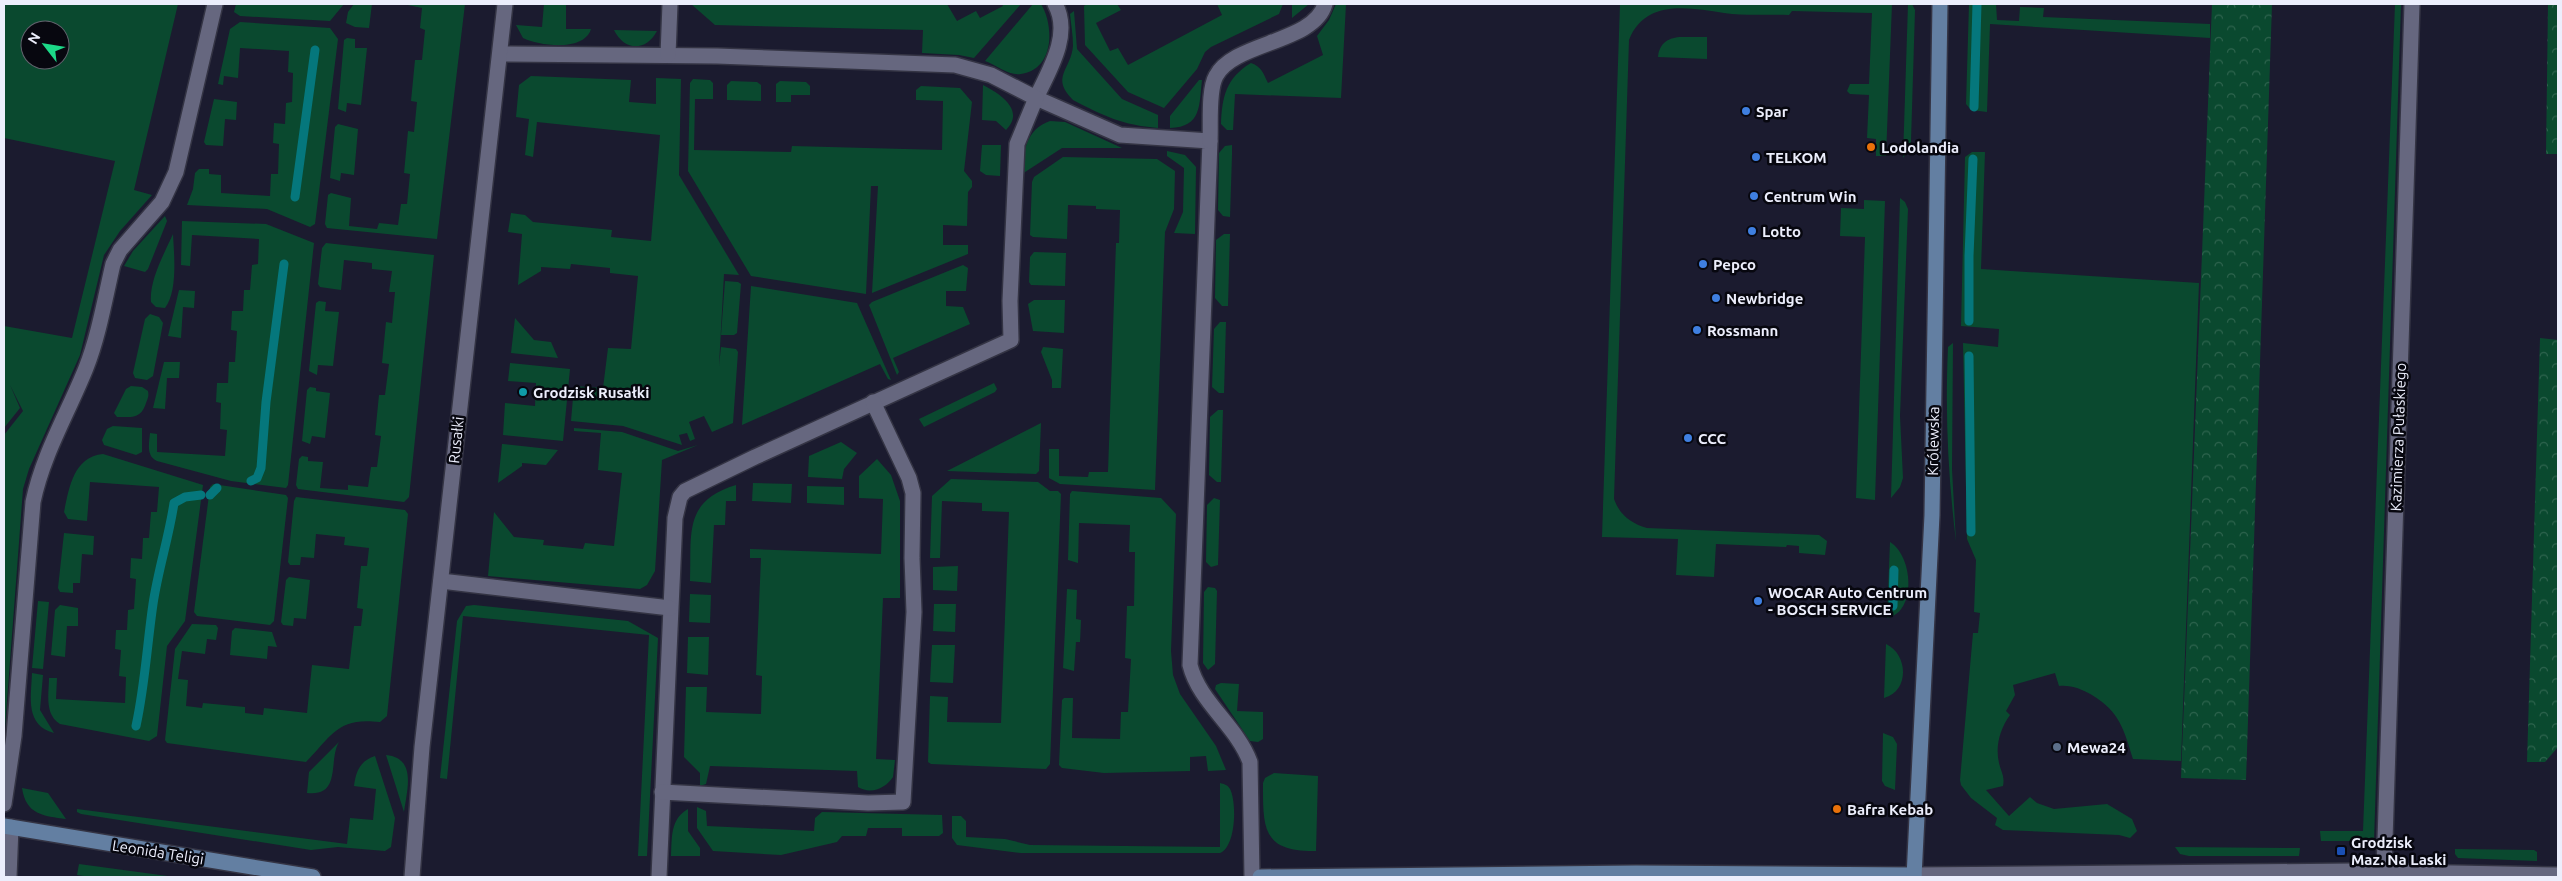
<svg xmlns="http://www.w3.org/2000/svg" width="2562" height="881" font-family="Ubuntu,sans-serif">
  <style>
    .green { fill: #0a492f; fill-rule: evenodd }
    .forest { fill: url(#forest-crowns) }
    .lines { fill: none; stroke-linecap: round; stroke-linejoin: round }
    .stream { stroke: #05777c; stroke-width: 9 }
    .street-casing { stroke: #343444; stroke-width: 18 }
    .secondary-casing { stroke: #343444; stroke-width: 18 }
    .street { stroke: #66677f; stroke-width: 15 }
    .secondary { stroke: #637fa2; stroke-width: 15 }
    .shop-dot { fill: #3f7fe0; stroke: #07070f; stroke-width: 2 }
    .food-dot { fill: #e8710a; stroke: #07070f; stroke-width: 2 }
    .culture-dot { fill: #0f9aa8; stroke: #07070f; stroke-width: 2 }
    .service-dot { fill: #5c6f8a; stroke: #07070f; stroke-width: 2 }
    .transit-dot { fill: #1a4fb4; stroke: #07070f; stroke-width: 2 }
    .labels { text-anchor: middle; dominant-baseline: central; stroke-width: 5; stroke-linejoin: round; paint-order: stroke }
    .poi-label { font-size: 15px; font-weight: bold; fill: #eceefc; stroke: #07070f; text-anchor: start }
    .street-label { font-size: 15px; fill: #eceefc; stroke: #07070f }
  </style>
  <defs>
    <pattern id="forest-crowns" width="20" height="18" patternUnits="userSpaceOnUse" patternTransform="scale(1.25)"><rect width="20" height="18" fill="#0a492f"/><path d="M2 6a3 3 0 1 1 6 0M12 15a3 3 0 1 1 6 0" fill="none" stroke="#2e644e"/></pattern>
  </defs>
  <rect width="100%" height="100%" fill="#1b1b2f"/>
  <g class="green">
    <path d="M4,4H178L134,190L152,195L120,231L104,255L80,355L29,469L23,489L4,741V435L23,411L10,385L20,408L4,428V326L72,338L115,161L4,138ZM30,30H60V60H30Z"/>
    <path d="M236,4H344L330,21L240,16L234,12Z"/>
    <path d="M354,4H372L369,28L355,27L346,23L348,12Z"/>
    <path d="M403,4H465L437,239L327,228L325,224L328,195L331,193L351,198L349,226L377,229L379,223L398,225L401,204H407L410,174L404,173L408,131L414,132L417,102L411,101L415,60H422L425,30L420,28L422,8Z"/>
    <path d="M544,4H566V29H591C584,52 540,46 523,38L516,25L542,27Z"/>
    <path d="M691,4H947L957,21L976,11L980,18L1003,6L1002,4H1021L974,58L959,55L922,53L923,30L715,25Z"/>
    <path d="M1033,4H1041C1054,25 1055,69 1021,74C1009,76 996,65 985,61Z"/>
    <path d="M1087,4H1117L1121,10L1096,23L1110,51L1118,48L1128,65L1222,15L1217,4H1283L1279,14L1211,47L1205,52L1197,69L1164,108L1128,92L1085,45L1084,6Z"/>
    <path d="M1292,4H1309L1292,18Z"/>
    <path d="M1336,4H1346L1341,98L1235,94L1233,130H1227L1221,124C1222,97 1226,78 1251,63C1262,67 1263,73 1268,83L1323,55L1317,36L1329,20Z"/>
    <path d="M1620,4H1892L1886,156H1876V139L1867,138L1869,95L1850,94L1847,91L1850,84H1869L1872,13L1792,11L1789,15C1768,14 1745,16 1724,13C1686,7 1645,0 1629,40L1614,499C1620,515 1630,523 1647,528L1819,535L1827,541L1825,555L1799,553V546L1787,545L1786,547L1716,544L1714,577L1676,575L1678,539L1602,537Z"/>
    <path d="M1908,4H1912L1915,10L1911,141L1910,148L1903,158Z"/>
    <path d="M1969,4H1996L1997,20L2019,21L2020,7L2044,8L2043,17L2210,24V38L1990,24L1987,112L1971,110L1966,104Z"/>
    <path d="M2395,4H2401L2374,841H2321L2320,831H2363Z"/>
    <path d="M1074,11L1077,49L1122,99L1158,115V128C1122,125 1104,116 1073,100C1050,77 1071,70 1073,46C1073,35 1071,24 1070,14Z"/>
    <path d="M240,22L330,28L338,39L315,224L310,227L267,209L187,205L193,189L195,173L199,169H209V174L221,175V193L270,196L271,174H278L279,144L273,143L274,123L285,124L286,103L292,102L293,73L288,72L289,51L240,48L238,78L224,76L223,85L218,84L230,29Z"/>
    <path d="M614,30L657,31C646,52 624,51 614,30Z"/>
    <path d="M1682,37H1707V59L1658,57C1659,43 1669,37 1682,37Z"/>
    <path d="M347,38L355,39V48H367L361,105L347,103L346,112L338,109L344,40Z"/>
    <path d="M531,76L631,80L629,102L656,104V78L681,79L679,175L739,275L724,274L719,366L721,347L736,349L738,352L733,423L712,432L704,416L689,422L695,439L690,441L687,433L679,435L682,445L623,426L571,421L574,386L603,388L608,348L631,349L638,276L610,273V268L571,264L570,269L541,267V271L518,285L522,234L508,232L511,213L525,215L533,222L612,230L611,237L651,241L660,135L537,122L533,157L525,155L529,119L516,117L519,85Z"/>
    <path d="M693,79L710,80L713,83V99H695L694,150L791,152L792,146L942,150L943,101L916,100V90L921,86L960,88L972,102L964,171L972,181V187L968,192L967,226L943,225V245H968V254L872,293L878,186H871L866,294L751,276L688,171L690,83Z"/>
    <path d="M1199,80H1202C1199,105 1202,127 1170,128V116Z"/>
    <path d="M731,81L757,82L761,85V101L727,100V85Z"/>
    <path d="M780,81L806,82L810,86V95H791V102H776V84Z"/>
    <path d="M983,85C999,93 1026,110 1006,130L996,121L982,120Z"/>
    <path d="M214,99L237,102L236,120L225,119L223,146L206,145L204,142Z"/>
    <path d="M1050,121L1065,122L1122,148H1062L1022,174C1023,152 1026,129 1050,121Z"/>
    <path d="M338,124L358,129L354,175L341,173L340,181L330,178L335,127Z"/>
    <path d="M982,145H1001L1000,176L986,175L980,171Z"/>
    <path d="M1232,145V155L1230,217L1223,216L1218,210L1219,153L1225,146Z"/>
    <path d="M1167,151L1185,155L1196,167L1195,234L1174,233L1183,212L1184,168L1167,156Z"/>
    <path d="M1972,152H1985L1981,269L2199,283L2181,761L2133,759C2124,730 2120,712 2092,695C2081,689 2072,685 2059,686L2055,673L2013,685L2015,695L2006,711L2010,715C2000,729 1995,746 1999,763C2001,772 2005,776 2003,786L1986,790L2009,816L2030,797L2037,803L2054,809L2107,804L2132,819L2137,831L2130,838L2119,835L2003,830L1995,825L1997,818L1971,798L1961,785L1960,780L1973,633H1978L1980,613L1974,612L1976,560L1967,539L1963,343L1998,347L1999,329L1961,326L1965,157Z"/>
    <path d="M1063,157L1157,159L1175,171L1174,209L1165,232L1155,490L1060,484L1049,478V449H1059V476L1088,477L1089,472H1108L1116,243H1119L1120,210L1096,209V206L1068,205L1067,239L1033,237L1030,235L1032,182L1034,177Z"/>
    <path d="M1900,198L1905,202L1908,209L1900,416L1903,478L1900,487L1891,498Z"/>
    <path d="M1864,200L1885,201L1875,500L1856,498L1865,237L1840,236L1841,208L1864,209Z"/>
    <path d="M165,216L167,221L148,269L145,272L124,266L133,251Z"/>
    <path d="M182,221L266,224L314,243L288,485L286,488L231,481L157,461C146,456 149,444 150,433L157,434V452L225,456L227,430L220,429L221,403L216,402L217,383H228L229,362H235L237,331L231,330L232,311H243L244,290H250L252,265L258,264L259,239L192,235L190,266L181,265Z"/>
    <path d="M173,234C174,254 178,291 165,308L156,307L151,302C149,281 164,254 173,234Z"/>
    <path d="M1224,234H1230L1228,306H1222L1215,298L1216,240Z"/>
    <path d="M326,243L434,255L409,497L404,502L298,489L296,485L299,459L302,456L308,457V461L323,462L320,488L348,490V485L368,487L371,467H377L381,436L375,435L379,395H385L389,364L382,363L386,322L392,323L395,292H389L392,271L372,269V263L344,260L341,290L320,287L318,284L322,248Z"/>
    <path d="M1034,252L1066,253L1065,286L1031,285L1029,282L1030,257Z"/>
    <path d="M963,265L968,268L966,291H946V306L963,307L970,324L893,358L899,372L897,375L869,305L872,302Z"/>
    <path d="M725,281L738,282L741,284L737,333L734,335H721Z"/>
    <path d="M751,286L857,303L891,380L888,379L880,364L742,425Z"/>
    <path d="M179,290L195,291L194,308L183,307L181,338L168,336Z"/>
    <path d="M1034,300H1065L1064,333L1033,331L1028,304Z"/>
    <path d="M319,301L326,302L325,311L339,312L333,366L318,365L317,375L309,371L316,303Z"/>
    <path d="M150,314L159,317L163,323L153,376L147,380L135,378L133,373L145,319Z"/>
    <path d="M515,318L534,340L551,342L558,358L511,353Z"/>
    <path d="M1220,322H1226L1224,393H1219L1212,387L1214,329Z"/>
    <path d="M1953,343L1952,469L1956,542C1948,475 1945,415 1948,347Z"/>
    <path d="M1043,347L1063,349L1061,388H1052V380L1041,352Z"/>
    <path d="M164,362H180L179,378H167L165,409L153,408Z"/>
    <path d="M510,363L570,369L563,441L503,435L505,403L535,406L536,383L508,381Z"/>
    <path d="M994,383L997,389L995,392L924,427L919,419Z"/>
    <path d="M131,386L142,387L148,391C149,396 148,398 146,403C141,419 132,417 117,417L114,413L126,389Z"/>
    <path d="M310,387L316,388V391L330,393L325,438L312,436L310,444L302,441L307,390Z"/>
    <path d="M1218,410H1223L1221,482H1217L1209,475L1210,417Z"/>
    <path d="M1041,423L1039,471L1036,474L947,471Z"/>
    <path d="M113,426L142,428V452L136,455L104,445L102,440L107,429Z"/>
    <path d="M574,428L622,432L678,451L698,445L662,460L655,571L647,585L640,589L488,576L494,512L514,537L544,540L543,545L583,549L585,543L614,546L622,473L598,470L601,433L574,431Z"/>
    <path d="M841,442L857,453L844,469L842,479L808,477L809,456Z"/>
    <path d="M502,444H503L558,450L546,465L522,463V466L498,483Z"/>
    <path d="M103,454L203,485L185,621L167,646L157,736L149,741L60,724C44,714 49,693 49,678H57L56,699L125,703L126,677L119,676L121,650L115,649L116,630H127L128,610L134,609L136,579L130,578L131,558L142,559L143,538H149L151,512H157L159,487L90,482L87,521L68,519L64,512C69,489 73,457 103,454Z"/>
    <path d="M877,459L891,475L900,501V598H883L876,759L895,760L893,777C886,788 871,795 858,787L857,771L710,766L706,784L700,786V773L684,757L686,687H707L706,712L761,714L762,676L756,675L761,558H750V549L881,554L883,499L859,498V476Z"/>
    <path d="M951,479L1038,482L1050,491H1058L1061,494L1050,764L1046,769L931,764L928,762L930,696L948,697L947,722L1001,723L1009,512L982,511V503L942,501L940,558H930L932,496Z"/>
    <path d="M753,483L792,484L791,503L752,501Z"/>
    <path d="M213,484L286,495L288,498L274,621L270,625L197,616L194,612L210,487Z"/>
    <path d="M736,485V501H726L725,525H714L711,583L690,581C692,536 682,501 736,485Z"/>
    <path d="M807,486L844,487V505L807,503Z"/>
    <path d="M1072,491L1161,498L1176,514L1171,651L1173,675L1180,694L1216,746L1226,770L1208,771L1206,756L1190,757V771L1104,773L1062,768L1059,765L1062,700L1064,698H1073L1072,738L1120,739L1121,712H1128L1131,659L1125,658L1127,606H1134L1135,552H1129L1130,525L1079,523L1078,563L1068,560L1070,494Z"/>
    <path d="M296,497L405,510L408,514L387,716L380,722C338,717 333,734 306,762L167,743L165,740L175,649L192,624L216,625L218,628L216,640L207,639L205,654L182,651L178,679L188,680L186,706L202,708L203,703L245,707V713L263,715L264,708L307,713L312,665L349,669L354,626H361L363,609L357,608L361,566H367L369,548L344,545L345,537L316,534L314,558L301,557L300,565H290L288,562L294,501Z"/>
    <path d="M1214,498L1220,500L1218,565L1211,567L1206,562L1207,505Z"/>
    <path d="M64,533L94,536L93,555L82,554L80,583H73V593L60,592L58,588Z"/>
    <path d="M1890,542C1913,556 1917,612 1887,618Z"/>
    <path d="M958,566L957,591L933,590V567Z"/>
    <path d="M289,577L310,580L306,619L294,618L293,626L283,625L281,622L286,580Z"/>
    <path d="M1208,587L1215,588L1217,591L1215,664L1208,670L1203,663L1204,592Z"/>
    <path d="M1067,589L1077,590L1076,619L1081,620L1080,642H1076L1074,671L1063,668Z"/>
    <path d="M690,594L711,595L710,623L689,622Z"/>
    <path d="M38,601L49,602L43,669L32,668Z"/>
    <path d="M934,604H956L955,632L933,631Z"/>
    <path d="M60,605L78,608V626H67L65,657L51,655L55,610Z"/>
    <path d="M474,605L628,621L658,638L647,856H638L649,635L463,616L447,779L440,778L457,621L466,606Z"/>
    <path d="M235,628L272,632L277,647L268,646L267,659L230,655L232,631Z"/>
    <path d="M688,637H709L708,675L687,673Z"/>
    <path d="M1886,644C1908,654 1910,691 1884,698Z"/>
    <path d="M932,645H955L953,683L930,682Z"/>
    <path d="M32,673L43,675L40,710L54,733C25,725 31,698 32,673Z"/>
    <path d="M1221,683L1239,684L1237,711L1263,712V739L1258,742L1250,741L1215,689L1216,685Z"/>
    <path d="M1883,733L1893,737L1897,744L1895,790L1885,786L1882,781Z"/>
    <path d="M339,742C328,760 342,797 307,793L309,772Z"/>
    <path d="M386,755C417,758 407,790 404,812Z"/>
    <path d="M375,756L395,818L391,847L385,851L338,847L311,850L81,814L77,812V809L347,844L350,818L373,820L376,789L354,786C356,771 360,761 375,756Z"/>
    <path d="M1274,773L1318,776L1316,851C1262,852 1263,828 1263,783L1265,778Z"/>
    <path d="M1220,783C1224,784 1228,785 1230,789C1237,802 1236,847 1220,853H1021L957,845L952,838V816H961L966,821V837L1005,839L1030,845L1220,847Z"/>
    <path d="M22,788L48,793L66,819C44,816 26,815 22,788Z"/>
    <path d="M697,807L706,811L707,826L814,831L815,818L822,812L942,815L943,833L939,836H902V828H868L866,836H842L837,842L781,855L713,851L697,828Z"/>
    <path d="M688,809V831L700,848V856H671C672,838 670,819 688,809Z"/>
    <path d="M2175,847L2300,848L2299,856H2189L2180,854Z"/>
    <path d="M2455,849L2534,850L2537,852V861L2458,858L2455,854Z"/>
    <path d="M79,864L175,877H90L77,875Z"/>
  </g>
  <g class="forest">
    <path d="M2212,4H2272L2246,780L2181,778Z"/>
    <path d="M2548,4H2558V154H2546Z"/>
    <path d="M2540,338L2558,340V747L2545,762H2527Z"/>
  </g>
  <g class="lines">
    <g class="stream">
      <path d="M1974,107L1977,4"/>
      <path d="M295,197L315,50"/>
      <path d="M1969,321V256L1973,159"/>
      <path d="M1969,356L1971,532"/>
      <path d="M251,481L257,478L261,468L266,402L284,264"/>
      <path d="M210,495L217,488"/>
      <path d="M1893,606L1894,570"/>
      <path d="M136,726C145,685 147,645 153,604C158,570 169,537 174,503L185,497L201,495"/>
    </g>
    <defs>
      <g id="street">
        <path d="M1055,4C1072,34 1049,71 1036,98L1120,135L1210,141L1190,665C1199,702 1237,726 1250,762L1252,877"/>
        <path d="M500,54L717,56L955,65L991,75L1036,98L1017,144L1010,301L1011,340L755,457L685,491L680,497L675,518L659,877"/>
        <path d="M668,55L670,4"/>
        <path d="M1210,141C1211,124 1208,90 1216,76C1233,42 1314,43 1325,4"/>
        <path d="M441,581L670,608"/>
        <path d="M662,792L868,803L903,802L914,612L912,558L913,493L909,478L873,402"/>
        <path d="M4,804L14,736L33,502C43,454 68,413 86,368C99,335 105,298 113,264L120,250L162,202L176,172L215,4"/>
        <path d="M2384,871L2412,4"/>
        <path d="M1914,875L2355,871L2558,875"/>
        <path d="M9,877L11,827"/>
        <path d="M412,877L422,747L505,4"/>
      </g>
      <g id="secondary">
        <path d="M4,826L313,877"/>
        <path d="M1260,877L1636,873L1914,875"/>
        <path d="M1914,877L1932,515L1940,4"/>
      </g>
    </defs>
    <use href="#street" class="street-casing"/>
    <use href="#secondary" class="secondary-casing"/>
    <use href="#street" class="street"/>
    <use href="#secondary" class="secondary"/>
  </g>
  <g class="shop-dot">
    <circle cx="1746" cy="111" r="5"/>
    <circle cx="1756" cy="157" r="5"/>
    <circle cx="1754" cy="196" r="5"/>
    <circle cx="1752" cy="231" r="5"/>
    <circle cx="1703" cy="264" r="5"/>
    <circle cx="1716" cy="298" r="5"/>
    <circle cx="1697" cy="330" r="5"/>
    <circle cx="1688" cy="438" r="5"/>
    <circle cx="1758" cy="601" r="5"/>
  </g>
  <g class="food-dot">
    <circle cx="1871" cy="147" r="5"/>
    <circle cx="1837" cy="809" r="5"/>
  </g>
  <circle class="culture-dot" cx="523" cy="392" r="5"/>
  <circle class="service-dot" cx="2057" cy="747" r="5"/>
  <rect class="transit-dot" x="2336" y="846" width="10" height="10" rx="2.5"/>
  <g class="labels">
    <g class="poi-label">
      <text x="1756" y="111">Spar</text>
      <text x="1881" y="147">Lodolandia</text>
      <text x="1766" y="157">TELKOM</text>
      <text x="1764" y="196">Centrum Win</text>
      <text x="1762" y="231">Lotto</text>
      <text x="1713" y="264">Pepco</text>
      <text x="1726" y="298">Newbridge</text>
      <text x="1707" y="330">Rossmann</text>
      <text x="533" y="392">Grodzisk Rusałki</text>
      <text x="1698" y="438">CCC</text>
      <text x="1768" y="592">WOCAR Auto Centrum<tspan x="1768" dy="17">- BOSCH SERVICE</tspan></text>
      <text x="2067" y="747">Mewa24</text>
      <text x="1847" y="809">Bafra Kebab</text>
      <text x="2351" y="842">Grodzisk<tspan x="2351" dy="17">Maz. Na Laski</tspan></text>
    </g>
    <g class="street-label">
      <text transform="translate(2398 437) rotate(-88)">Kazimierza Pułaskiego</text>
      <text transform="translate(456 440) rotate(-84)">Rusałki</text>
      <text transform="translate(1933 441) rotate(-89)">Królewska</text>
      <text transform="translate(158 852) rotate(9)">Leonida Teligi</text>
    </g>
  </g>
  <rect width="2562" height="881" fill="none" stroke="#eceefc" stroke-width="10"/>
  <g transform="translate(45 45) rotate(301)"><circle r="24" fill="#07070f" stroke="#63636e"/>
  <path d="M0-4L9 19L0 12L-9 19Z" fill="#1cd988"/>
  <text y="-8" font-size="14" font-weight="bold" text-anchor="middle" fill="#eceefc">N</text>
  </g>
</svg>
